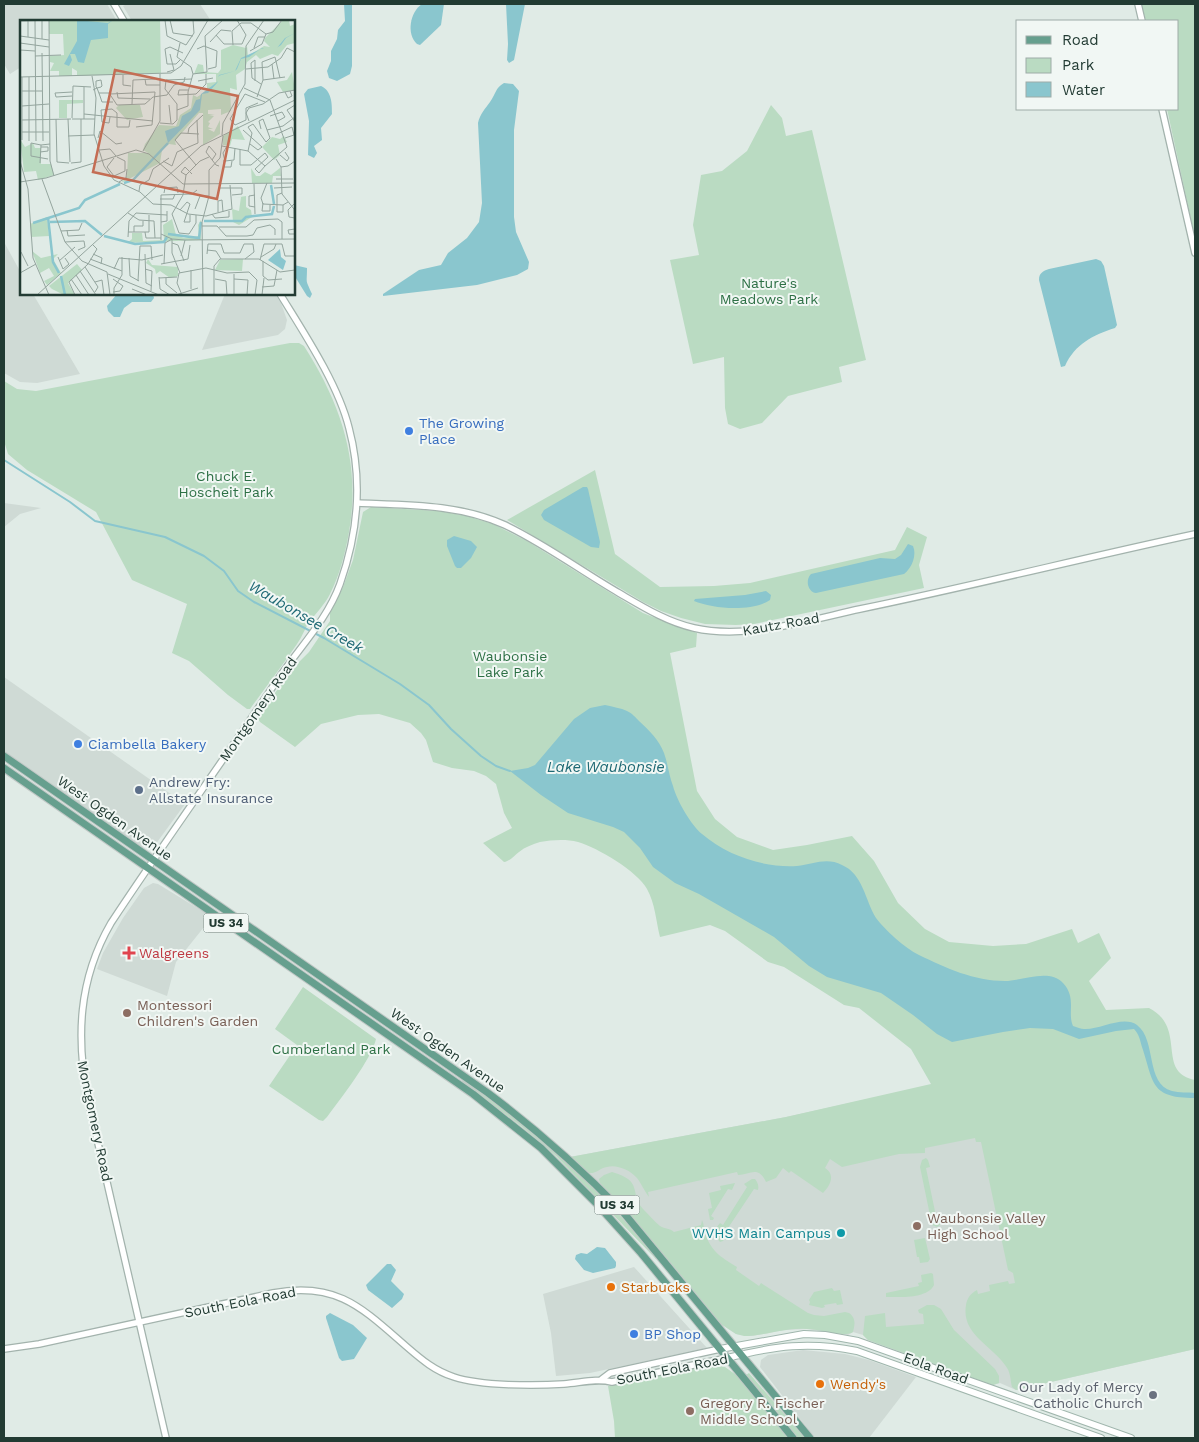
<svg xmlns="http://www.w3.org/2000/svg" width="1199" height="1442" font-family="'Work Sans',sans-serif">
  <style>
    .built { fill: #cfdad5 }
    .green { fill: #badbc2 }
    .water { fill: #8ac6ce }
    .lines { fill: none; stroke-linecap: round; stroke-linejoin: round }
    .stream { stroke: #8ac6ce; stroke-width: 2 }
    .tertiary-casing { stroke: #a3b3ad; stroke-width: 8 }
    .secondary-casing { stroke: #a0b6ad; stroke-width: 8 }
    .primary-casing { stroke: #c1c8c6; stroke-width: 9 }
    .tertiary { stroke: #fff; stroke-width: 5.5 }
    .secondary { stroke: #fff; stroke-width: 6 }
    .primary { stroke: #669f8e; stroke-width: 7 }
    .shop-dot { fill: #3f7fe0; stroke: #f1f7f4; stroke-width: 2 }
    .service-dot { fill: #5c6f8a; stroke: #f1f7f4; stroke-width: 2 }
    .health-dot { fill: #e0444e; stroke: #f1f7f4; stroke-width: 2 }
    .education-dot { fill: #8d6e63; stroke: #f1f7f4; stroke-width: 2 }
    .culture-dot { fill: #0f9aa8; stroke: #f1f7f4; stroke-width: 2 }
    .food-dot { fill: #e8710a; stroke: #f1f7f4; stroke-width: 2 }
    .worship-dot { fill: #6b7280; stroke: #f1f7f4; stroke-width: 2 }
    .labels { text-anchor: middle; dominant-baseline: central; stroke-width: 4; stroke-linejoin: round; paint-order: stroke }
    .shield { fill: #f1f7f4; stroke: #60736d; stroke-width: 1 }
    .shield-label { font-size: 12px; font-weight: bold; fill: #223b33 }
    .park-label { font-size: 14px; fill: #2d7045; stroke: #f1f7f4 }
    .shop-label { font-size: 14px; fill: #366cbe; stroke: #f1f7f4; text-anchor: start }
    .street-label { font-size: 14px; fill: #223b33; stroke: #f1f7f4 }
    .service-label { font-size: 14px; fill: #4e5e75; stroke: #f1f7f4; text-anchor: start }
    .health-label { font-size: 14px; fill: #be3a42; stroke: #f1f7f4; text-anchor: start }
    .education-label { font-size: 14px; fill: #785e54; stroke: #f1f7f4; text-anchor: start }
    .culture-label { font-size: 14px; fill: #0d838f; stroke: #f1f7f4; text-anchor: end }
    .food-label { font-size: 14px; fill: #c56008; stroke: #f1f7f4; text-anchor: start }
    .worship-label { font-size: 14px; fill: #5b616d; stroke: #f1f7f4; text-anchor: end }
    .water-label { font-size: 15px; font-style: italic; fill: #1e6974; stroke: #f1f7f4 }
    .inset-river { fill: none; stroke: #8ac6ce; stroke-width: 2.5 }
    .inset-road { fill: none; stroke: #94a59e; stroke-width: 1 }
    .view { fill: #c46d54; fill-opacity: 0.15; stroke: #c46d54; stroke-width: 2.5 }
    .inset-edge { fill: none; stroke: #223b33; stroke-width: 2.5 }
  </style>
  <rect width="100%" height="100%" fill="#e0ebe6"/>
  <g class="built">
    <path d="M4,4H107L117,21H21V67L10,74L4,64Z"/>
    <path d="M127,4H200L211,21H132L123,6Z"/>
    <path d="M4,242L21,273V294H33L80,374L37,383L20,382L4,373Z"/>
    <path d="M225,294H275L281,303L287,320L285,329L278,335L202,350Z"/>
    <path d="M4,503L41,508L20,514L4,527Z"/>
    <path d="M4,677L185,804L155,845L151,847H142L134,842L4,752Z"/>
    <path d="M153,883L158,884L212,917L176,962L167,996L97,969L103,953L123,918L144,888Z"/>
    <path d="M931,1085L1195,1349L1016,1390L1000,1383L993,1385L868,1340L863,1335L853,1332L848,1335L807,1329L784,1330L752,1336L736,1334L721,1324L627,1213L600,1183L570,1157L786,1117Z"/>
    <path d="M634,1267L707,1348L590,1373L556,1376L551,1333L543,1294Z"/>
    <path d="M803,1350L845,1354L869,1360L916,1377L869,1438H815L760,1367L761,1360L768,1355Z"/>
  </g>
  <g class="green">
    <path d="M1141,4H1195V238L1167,109H1178V21H1146Z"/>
    <path d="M771,105L782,118L786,136L812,130L866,360L839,367L842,382L788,396L762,423L740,429L728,424L725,408L724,357L693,364L670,260L699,255L693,225L701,175L722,171L747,151Z"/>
    <path d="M290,343H299L304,346C341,404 361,462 349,532C345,554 340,574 330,594C325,604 317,612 310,621C305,628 302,637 297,644C282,666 266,687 250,709H247L228,695L189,661L172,653L187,604L132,580L96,512L27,470L8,454L4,441V381L17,389L36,391Z"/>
    <path d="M595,470L615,554L660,587L714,586L750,583L895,550L907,527L927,537L919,565L924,588L754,624L736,625L705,624L681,618L661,611L643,602L507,520Z"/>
    <path d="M371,507L439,511L467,516L493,524L527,541L643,613L666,622L697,633L696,647L670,653L697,791L715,819L737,837L773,850L807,845L852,836L874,861L898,903L925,929L949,942L993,946L1026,944L1072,929L1078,943L1099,933L1111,958L1089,981L1106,1010L1149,1008C1188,1028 1155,1072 1195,1080V1349L1016,1390L1012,1387C1010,1379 1011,1372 1005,1365C991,1345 961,1334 966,1305C967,1298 971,1293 977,1290L978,1294L990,1291L989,1285L1008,1281L1009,1284L1015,1283L1013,1273L1008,1270L981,1142H976L975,1138L925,1148V1153L899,1154L842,1167L830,1159L825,1168C836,1175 830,1186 823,1193L791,1171L789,1173L783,1168L776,1178L766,1182C758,1165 750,1175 738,1175L737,1172L648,1192L649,1197C644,1191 641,1182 636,1177C630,1170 616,1164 607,1167C600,1168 596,1174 589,1173L570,1157L786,1117L931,1084L911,1049L859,1008L844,1005L784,967L768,962L725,931L710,925L660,937C656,921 655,903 647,889C637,871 598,848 578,842C566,839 552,840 540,842C533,844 525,847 519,852C514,856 510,861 504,862L483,843L512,828L504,813L496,784L486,776L474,771L452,768L433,762L426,740L421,733L410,723L379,714L358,715L321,724L295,747L260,722L258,719L259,714L297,664L309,652L330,621V613L343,587L353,560L363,512Z"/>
    <path d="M303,987L376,1039C371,1060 341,1098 327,1117L323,1121L319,1120L269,1086L297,1045L275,1029Z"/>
    <path d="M463,1080L504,1109L552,1148L601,1194L657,1257L656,1259L556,1156L521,1126L462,1082Z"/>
    <path d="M926,1158L928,1160L930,1167L926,1168L937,1221L940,1222V1225L937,1227L932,1225L920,1167L922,1160Z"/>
    <path d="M612,1172C644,1181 629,1193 643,1209C648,1214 654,1221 660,1226C665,1229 670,1228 674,1232L701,1225L702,1220C704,1224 704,1230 706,1235C711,1252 724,1259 737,1267L736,1270L759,1286L761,1283L808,1313L814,1315L824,1316L845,1312L849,1313C856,1318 855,1324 853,1332C845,1338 819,1329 807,1329C786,1327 765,1336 744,1336L736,1334L721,1324L670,1262L600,1183L599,1179L604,1175Z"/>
    <path d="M752,1179H755C758,1183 759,1186 758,1190L754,1189L728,1228L731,1230L723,1241L720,1242L715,1236L716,1228L720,1223L723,1225L747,1187L744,1184Z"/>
    <path d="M735,1183L732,1190L728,1189L711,1216L714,1218L713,1220H710L708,1209L712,1208L709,1193L721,1190L720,1186Z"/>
    <path d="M925,1238L930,1259L928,1262L920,1263L919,1257H917L914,1240Z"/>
    <path d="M931,1273L933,1274L934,1285C927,1299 900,1297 886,1297V1293L919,1286L918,1283L922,1282L921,1275Z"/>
    <path d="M832,1288L834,1291L840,1290L843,1304L837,1305L836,1303L824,1305L825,1307L822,1308L809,1305L810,1302L809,1300L814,1292Z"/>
    <path d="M927,1305H934L941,1309L954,1330L995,1369L999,1376V1383L993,1385L868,1340L863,1335L865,1316L885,1313L886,1327L924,1324L923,1314L919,1313L918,1310Z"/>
    <path d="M710,1365L725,1367L739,1377L790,1438H615L614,1421L608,1386Z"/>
    <path d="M749,1373L805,1438H798L746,1375Z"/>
  </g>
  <g class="water">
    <path d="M344,4H352V66L350,74L337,81L329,78L327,71L331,61V51L337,39L338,30L345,21Z"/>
    <path d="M422,4H444L441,25L420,45L417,44C406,34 410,12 422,4Z"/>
    <path d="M506,4H525L515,55L514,60L509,63L507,60L508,44Z"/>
    <path d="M504,83L513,84L519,91L514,130V217L516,232L529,262L528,269L517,275L477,285L383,296V294L419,270L441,265L448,253L467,238L479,222L482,203L478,123C480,114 485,109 490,102C496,94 495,88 504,83Z"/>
    <path d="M321,86C332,91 332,104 332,114L321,128L322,140L314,146L317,153L314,158L308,155L309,121L304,94L308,89Z"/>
    <path d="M1096,259L1101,261L1104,266L1117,325L1115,328C1093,335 1075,344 1065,366L1061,367L1039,280C1039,273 1043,271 1049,269Z"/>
    <path d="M294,265L307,268C307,285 305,278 312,294L310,298L307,296L294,275Z"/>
    <path d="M117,294H153L154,298L151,302H132L124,308L120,317H114L108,311L107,306Z"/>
    <path d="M583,487H587L588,489L600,542L599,548L591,547L544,520L541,515L544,510Z"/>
    <path d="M454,536L471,541L477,547L471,558L461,568H457L455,566L447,546V540Z"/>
    <path d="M908,544L913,546C917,555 912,568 904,574L816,593C808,592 805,580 811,574L880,558L895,559L901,555Z"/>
    <path d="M766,591L771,595L770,600C752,612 713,609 694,601L695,599L745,595Z"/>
    <path d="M605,705C613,707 621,708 627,711C632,713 636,718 639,721C649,730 659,740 664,753C668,764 669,776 673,786C677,801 691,825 702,834C728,856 764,868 797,866C813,864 827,857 842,865C863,874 865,900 876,918C885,930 905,948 919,955C946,968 974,981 1005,981C1022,981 1049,968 1063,983C1077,998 1067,1013 1073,1026C1077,1027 1081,1029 1084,1029C1100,1030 1123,1015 1137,1025C1157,1040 1145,1084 1172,1091C1179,1093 1188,1092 1195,1093V1098C1150,1098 1154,1083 1142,1047C1140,1040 1139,1034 1134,1029L1116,1031L1079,1039L1053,1029L1030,1028L1003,1032L952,1042L937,1034L913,1015L881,993L827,977L809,966L774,937L699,894L675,883L653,867L640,848L624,832L613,827L568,813L541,795L510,771L528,768L535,765L574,719L590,708Z"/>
    <path d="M597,1247L605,1248L616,1262V1266L615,1268L593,1273L584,1270L575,1259L576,1255L581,1253L587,1254Z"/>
    <path d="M387,1264H391L396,1270L391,1281L404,1294L402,1299L392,1308L368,1290L366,1285Z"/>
    <path d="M330,1313L353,1325L367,1338L354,1359L342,1361L339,1358L326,1318V1316Z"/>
  </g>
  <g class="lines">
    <path class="stream" d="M4,460L70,502L95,521L165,537L204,556L224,571L238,591L254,602L324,638L400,684L429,705L451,729L481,756L496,766L510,771"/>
    <defs>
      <g id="tertiary">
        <path d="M114,4L124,21"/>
        <path d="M1138,4L1142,21"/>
        <path d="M1162,109L1195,253"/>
        <path d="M358,503C408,505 459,504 505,525C545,544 581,571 619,593C643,607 667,622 694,628C746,640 809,620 860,609C972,586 1083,558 1195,534"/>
        <path d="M4,1349L39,1344L273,1293C337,1281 362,1308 407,1347C422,1360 435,1371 454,1377C481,1386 535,1386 564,1384C580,1383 596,1378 612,1382L727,1358"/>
        <path d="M602,1379L610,1373L720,1349"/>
        <path d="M166,1438L88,1100C76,1038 78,980 111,923C165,841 223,761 278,679C299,648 327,620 340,584C358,533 363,481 349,428C338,384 304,333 280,294"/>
      </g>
      <g id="secondary">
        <path d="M720,1349L804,1334L825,1335L858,1341L1131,1438"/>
        <path d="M727,1358C775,1346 809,1341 857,1351L1101,1438"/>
      </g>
      <g id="primary">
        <path d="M4,756L488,1093C536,1129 581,1169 623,1212L810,1438"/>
        <path d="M4,768L473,1094L541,1148L596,1203L641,1253L793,1438"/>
      </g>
    </defs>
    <use href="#tertiary" class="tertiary-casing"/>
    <use href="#secondary" class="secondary-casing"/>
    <use href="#primary" class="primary-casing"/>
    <use href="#tertiary" class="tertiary"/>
    <use href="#secondary" class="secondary"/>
    <use href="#primary" class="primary"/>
  </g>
  <g class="shop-dot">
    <circle cx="409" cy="431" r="5"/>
    <circle cx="78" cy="744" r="5"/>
    <circle cx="634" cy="1334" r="5"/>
  </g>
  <circle class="service-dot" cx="139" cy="790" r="5"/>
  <path class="health-dot" d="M126.5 945.5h5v5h5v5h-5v5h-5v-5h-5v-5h5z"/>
  <g class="education-dot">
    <circle cx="127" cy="1013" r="5"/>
    <circle cx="917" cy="1226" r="5"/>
    <circle cx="690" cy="1411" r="5"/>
  </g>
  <circle class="culture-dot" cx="841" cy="1233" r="5"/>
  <g class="food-dot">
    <circle cx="611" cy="1287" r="5"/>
    <circle cx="820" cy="1384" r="5"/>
  </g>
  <circle class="worship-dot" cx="1153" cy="1395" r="5"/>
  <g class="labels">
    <g class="shield">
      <rect x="203.5" y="913.5" width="45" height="19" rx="4"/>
      <rect x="594.5" y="1195.5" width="45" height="19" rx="4"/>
    </g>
    <g class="shield-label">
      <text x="226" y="923">US 34</text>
      <text x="617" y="1205">US 34</text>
    </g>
    <g class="park-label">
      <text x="769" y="283">Nature's<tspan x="769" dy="16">Meadows Park</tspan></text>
      <text x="226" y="476">Chuck E.<tspan x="226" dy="16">Hoscheit Park</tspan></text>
      <text x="510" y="656">Waubonsie<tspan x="510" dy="16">Lake Park</tspan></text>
      <text x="331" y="1049">Cumberland Park</text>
    </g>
    <g class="shop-label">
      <text x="419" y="423">The Growing<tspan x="419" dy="16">Place</tspan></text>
      <text x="88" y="744">Ciambella Bakery</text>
      <text x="644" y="1334">BP Shop</text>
    </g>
    <g class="street-label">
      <text transform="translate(781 624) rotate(-10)">Kautz Road</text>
      <text transform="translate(258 709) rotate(-55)">Montgomery Road</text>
      <text transform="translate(115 818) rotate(35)">West Ogden Avenue</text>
      <text transform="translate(448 1050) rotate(35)">West Ogden Avenue</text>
      <text transform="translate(95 1121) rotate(78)">Montgomery Road</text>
      <text transform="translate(240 1302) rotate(-11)">South Eola Road</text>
      <text transform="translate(936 1368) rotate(20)">Eola Road</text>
      <text transform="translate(672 1369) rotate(-11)">South Eola Road</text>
    </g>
    <g class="service-label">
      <text x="149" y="782">Andrew Fry:<tspan x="149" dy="16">Allstate Insurance</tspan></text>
    </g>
    <g class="health-label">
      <text x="139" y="953">Walgreens</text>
    </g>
    <g class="education-label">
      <text x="137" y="1005">Montessori<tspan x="137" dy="16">Children's Garden</tspan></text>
      <text x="927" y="1218">Waubonsie Valley<tspan x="927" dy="16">High School</tspan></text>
      <text x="700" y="1403">Gregory R. Fischer<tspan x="700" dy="16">Middle School</tspan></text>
    </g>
    <g class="culture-label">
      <text x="831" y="1233">WVHS Main Campus</text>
    </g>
    <g class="food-label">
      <text x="621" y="1287">Starbucks</text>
      <text x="830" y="1384">Wendy's</text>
    </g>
    <g class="worship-label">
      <text x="1143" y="1387">Our Lady of Mercy<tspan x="1143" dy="16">Catholic Church</tspan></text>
    </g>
    <g class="water-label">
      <text transform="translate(306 617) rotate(30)">Waubonsee Creek</text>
      <text x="606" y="767">Lake Waubonsie</text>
    </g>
  </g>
  <g transform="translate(20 20)">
    <rect width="275" height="275" fill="#e0ebe6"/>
    <path d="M140,0L141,53L57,56V51L52,48V56H39V51H30L34,43L30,42V36L44,35L43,14H29V1ZM269,0L270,6L275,4V23L267,25L258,36L252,34L240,39L236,35L227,42L225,49L216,55L217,70L210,68L211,91L201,95V89L188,90V94H195L189,95L194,96L188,102L190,103L188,107L193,109H188L194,112L200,100V114L183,125V93H179L155,121L156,125L149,124L142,130L140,143L101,163L107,156L108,133H128L123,130L125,124L139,105L156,106L160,95L171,88L173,75L177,77L187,71V63L196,62V54H174L178,44L183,45L184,52L198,53L201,49V30L213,25L226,28L227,26L228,36L244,26L250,27L244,21L245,18L262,1ZM272,52L275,70L263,72L257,62L267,60ZM39,80H63V83L47,84V98H39ZM99,85H120L123,97L107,100L96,88ZM218,106L225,120L212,119L210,126L203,125V116ZM264,116L267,122L258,125L260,135L254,140L242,127L252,117L260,119ZM0,119L5,127L13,123L15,128H21V144H31L34,155L18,160L16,151L4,152ZM231,148L236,156H240L245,152L251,155L260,148L261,156H253L252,163H232ZM226,176V187L231,190L232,197L219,205L213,202L212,189L219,191L221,177L214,178ZM27,197L29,216L11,217L10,204ZM152,199L156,215L164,218L179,216L178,205L181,200V220L107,223L112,219V213H122L123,221L144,220L143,205ZM12,231L21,238L38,234L33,239L41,253L27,265L24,261L34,256L29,248L20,253ZM128,239L132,245L158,247V256L150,258L140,251L136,254L135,249L126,243ZM223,239L222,251L195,250L200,240ZM57,244L62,250L48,263L55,275H44L32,269L29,266Z" fill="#badbc2"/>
    <path d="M57,0L88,3L93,0L88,4V18L71,20L64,43L58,42L55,34H50L52,40L49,46L44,44L57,21ZM275,13L266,18L261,25L258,27L257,28H242L229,37L221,39L217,49L215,51L198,56V61L197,63L188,73L182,74L180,90L148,123L145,111L159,106L162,96L171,91L176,80L180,79L181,74L196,63L198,61V57L199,55L215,51L221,38L241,29L244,28H257L265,18ZM260,229L261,237L266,241L263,250L248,240Z" fill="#8ac6ce"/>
    <path class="inset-river" d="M104,163L113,160L148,123M251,165L254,184M28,197L33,242L39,253M184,201H222L226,197L252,194L254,186M30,202L65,201L82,215M13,203L59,188L65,180L100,164M148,214L179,218L181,202M84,216L115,224L144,222L147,217M41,256L45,275"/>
    <path class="inset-road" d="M15,0L16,121M29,0L30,141L34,156M145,0L147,16L166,25L174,13L173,0M150,0L153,13L173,16M0,1L36,0M8,1V17M246,14L253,12L262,0M196,15L204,24H222L226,15L217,0M0,16L29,20M22,19V0M190,22L201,10L211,11M0,23L29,27M213,25L212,11L221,3H231L246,14M234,28L238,17H245M177,29L184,26L197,31L196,47L188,49M0,30L15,31M230,31L242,24L246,14M22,33L23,121M15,36L41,35M160,40L156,44H147L145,29L150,27L163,33M235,40L231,43L232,58L241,64M235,40V61M252,44L254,59M226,49L248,47L261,38L267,28L275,32M147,52L154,50L150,34M173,54L187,52L185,16L203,0M103,55V65L111,66M72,56L76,78L74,114L84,146L94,160L120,172L133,184L151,185L168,194L186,196L212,189L210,165M0,57L151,53L161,46L188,0M2,57V120M9,57V121M125,59L126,65H140M243,60L265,57M178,61L193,58M73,70L77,68L81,67L82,66L81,60L76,61V67L77,68L80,76L82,82H93M168,70H159L158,75L176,74L186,64V54M2,71H22M52,72L35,73L36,77L52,76M97,72L98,78L130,79M265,72L268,78L272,76L270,71M79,73H89L97,85L125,84L133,77L147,75L154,65L164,62L165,57M90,74L135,72L132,105L116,107M237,77L243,60L242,42L255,37L260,58M238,83L226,88V100L215,105L210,99L225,74L245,82M112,84L113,60L135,59M149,85L151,103M275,85L267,90L275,102M2,86L29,84M157,90L168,86V72L173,54L171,47L157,37L160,23M64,94L133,101M250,96L262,92L265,97L258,101M90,97L89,103L82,102L81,90L92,89L97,93V107H109L110,100M52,98L53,66L71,67M36,99L37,142L49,143M48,99L50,142M52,99H75M64,99V67M2,100L51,99M229,101L226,93L229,88L243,84L259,73L275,70M140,103L153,104L157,100V84L145,69L146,60L172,59M223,110L242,127L238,130L230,124M247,110L263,106L275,97M2,112H29M168,113L169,108L183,95M232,113L228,107L233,104L246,122L250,118L243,99L239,101L241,109M202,115L203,103L225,64L226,26L244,0M255,115L272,107L274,115L265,118M48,116L74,115M78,118L80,111L96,124L102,123M21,125L11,123V136L28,139M202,126L228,131L245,146L267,127L250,80L224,68M207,126L203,133L205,141L214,140L215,128M220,129V145H231L245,133L248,137L235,149L239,153L245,146M79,130L90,129L96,136M123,131L140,101V54M228,131L232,113M20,132L28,131V127H21M260,135L267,141L269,138L265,132M94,138L87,147L94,156L105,151V141L97,137M256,139L261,147L262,174L274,189L275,231M192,140L196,134L189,126L186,132L196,145L199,146M204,140V147H211L212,141M0,141L8,169L13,238L29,275M143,141L152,146L157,132L178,123L177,100M20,143L21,125L30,124M51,143L61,142V99M176,145L155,120L161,113L179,114M261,147L268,146L275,141M166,155L161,152L165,147L172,154M22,159L45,222L62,241L87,252L90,275M256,159H273M0,162L26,158L116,130L129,134L163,164L275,163M99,162L106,158L107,149M247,163L241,178L243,184L263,185L268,182M234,164L235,194M199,168H222V174L212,175M254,168L272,167M119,171L120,165L129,160L133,149L149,138M144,173L145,168L157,167L158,173M262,173L257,175V192H263V185M140,179H153L155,174M243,183L242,191H250V185M235,187L229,186V176L235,175M175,189L180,176H189M160,190L167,182L170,184L164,202H170V195M198,192V181L202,180L203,192M108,193L119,200L134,201L135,218M192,194L195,198L209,197V191M176,195V203L169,214L159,213L152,194L163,175L166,155L180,141L189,137M275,198L269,197L268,190L275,183M141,202L147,201V191M182,206H197L206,216H227L233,215L237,208L250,205L255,209V215M199,207H226M226,207L234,200L258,199L262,202V219M47,210L48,216L65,215M41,211L59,210L62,203M108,212H129V195M114,212V206H123V201M125,212L126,218H141M141,214L152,219L165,220L275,219M275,214H269L268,210L275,209M108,217L109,201L116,193L147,195M152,219V233L160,253M141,220V175L172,174L177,170M45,222L64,221L65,227L58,230M152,223L158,225L164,241M187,230L196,231L201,239M1,232L8,246M73,234L82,238L81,244M125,234L126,263L132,266M187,234L188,224H201L204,233H220L224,224H233L234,232L225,239M161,236L165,220M38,237L43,249L49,244L45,238M241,237L254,229L256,224M109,238L110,256L119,261M70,239L102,251M240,240L244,224H262L265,236H275M39,241L55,227M243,241V256L248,260L262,259M141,244L168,239L170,225M144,244L145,223L152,219M65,247L78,267L75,272M94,249L99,238L122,240L143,235M125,249L132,251L131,271M171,250V269M60,251L76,275M0,253L16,244M88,254L139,275M214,254V275M56,255L69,275M139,257L140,269L150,275M139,258L157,257M146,258V264L157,273M51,259L62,275M195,259L206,261L207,275M214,259L228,260L227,275M118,261L120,226H131L132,240M75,262L82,260L84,275M242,267L254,266L257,250M112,269L127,275M93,272L100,271L103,266L93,259M17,275L181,126L275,80M55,275L49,262L68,244L77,229L73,225M94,275V268L102,255V237M156,275L178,268M162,275L157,263L159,253L186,248L207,253L229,252L237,260L235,275M183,275L182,202L189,176V150L200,138L203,116M194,275V246L200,239H239L260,252L275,250M242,275L244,258"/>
    <path class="view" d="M95,50L218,76L197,179L73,152Z"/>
    <rect width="275" height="275" class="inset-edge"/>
  </g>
  <rect width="1199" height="1442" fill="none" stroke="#223b33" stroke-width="10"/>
  <rect x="1016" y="20" width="162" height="90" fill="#f1f7f4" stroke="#9eaca7"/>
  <rect x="1026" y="36" width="25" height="8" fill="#669f8e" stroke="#9eaca7"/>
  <text x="1062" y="45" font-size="15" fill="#223b33">Road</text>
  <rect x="1026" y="58" width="25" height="15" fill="#badbc2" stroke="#9eaca7"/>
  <text x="1062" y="70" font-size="15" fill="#223b33">Park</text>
  <rect x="1026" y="82" width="25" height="15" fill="#8ac6ce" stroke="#9eaca7"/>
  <text x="1062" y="95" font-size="15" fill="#223b33">Water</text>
</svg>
